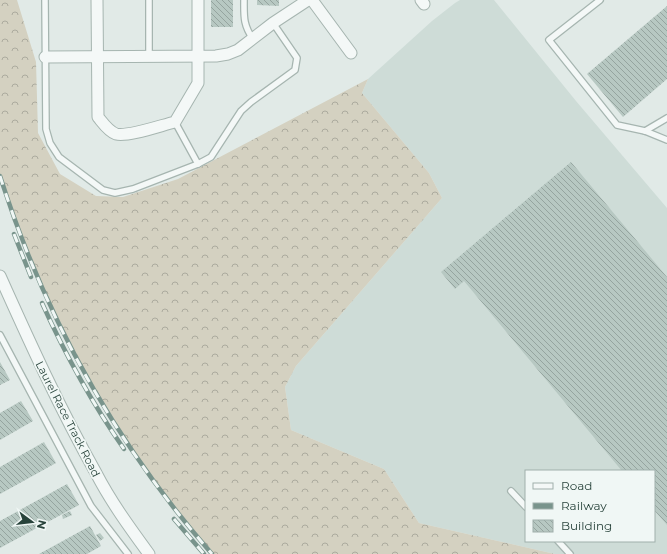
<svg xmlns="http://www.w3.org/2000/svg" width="667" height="554" font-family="Montserrat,sans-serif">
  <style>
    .built { fill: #cedcd7; fill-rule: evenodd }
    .forest { fill: url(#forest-crowns) }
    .building { fill: url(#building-back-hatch) }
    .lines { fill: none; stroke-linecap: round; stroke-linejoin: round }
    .service-casing { stroke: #a6b5b0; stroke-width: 8 }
    .minor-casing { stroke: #a6b5b0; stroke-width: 13 }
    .service { stroke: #f4f8f7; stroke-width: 5.5 }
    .minor { stroke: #f4f8f7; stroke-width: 11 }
    .rail-casing { stroke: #79948c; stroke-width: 4.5 }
    .rail { stroke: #f0f7f5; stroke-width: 3; stroke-dasharray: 9; stroke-linecap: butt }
    .labels { text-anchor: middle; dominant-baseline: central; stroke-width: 3.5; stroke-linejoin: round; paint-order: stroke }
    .street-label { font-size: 11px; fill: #28433b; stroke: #f0f7f5 }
  </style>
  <defs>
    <pattern id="forest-crowns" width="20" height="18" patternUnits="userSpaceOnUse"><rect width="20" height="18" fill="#d4d1c1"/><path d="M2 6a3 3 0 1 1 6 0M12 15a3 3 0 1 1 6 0" fill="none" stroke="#acab9e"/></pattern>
    <pattern id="building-back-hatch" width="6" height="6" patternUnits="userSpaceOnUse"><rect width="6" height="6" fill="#b7c8c2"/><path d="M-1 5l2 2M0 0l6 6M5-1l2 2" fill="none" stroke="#95a49f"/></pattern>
  </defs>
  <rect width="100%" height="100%" fill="#e1eae7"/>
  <path class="built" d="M460,0H494L576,101L667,208V554H555L419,523L384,469L291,430L285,387L296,366L442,198L429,173L362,93L368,79L432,21L455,3ZM526,471H654V541H526Z"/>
  <path class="forest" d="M0,0H17L36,62L38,133L60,174L96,196L123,197L178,179L368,79L362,93L429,173L442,198L296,366L285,387L291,430L384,469L419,523L555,554H213L175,511L105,410L56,320L29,258L0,176Z"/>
  <g class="building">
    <rect x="211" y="0" width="22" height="27"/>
    <path d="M257,0H279V6L257,5Z"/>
    <path d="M667,6V79L623,117L587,74Z"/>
    <path d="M571,162L667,277V525L654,510V471H622L464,281L455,289L441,272Z"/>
    <path d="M0,362L10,380L0,385Z"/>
    <path d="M21,401L33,421L0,440V413Z"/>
    <path d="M44,442L56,463L0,494V467Z"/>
    <path d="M67,484L79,505L0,548V521Z"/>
    <path d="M70,511L72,515L63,519L62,515Z"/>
    <path d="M90,526L101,546L87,554H39Z"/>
    <path d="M100,533L104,538L100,541L96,535Z"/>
  </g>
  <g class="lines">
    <defs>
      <g id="service">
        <path d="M45,0L46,129L50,143L59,157L103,190L115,193L133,189L198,164L211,157L241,111L251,102L295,70L297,58L273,23"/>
        <path d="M244,0C244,16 243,25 253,39"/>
        <path d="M600,0L549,40L617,125L645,131L667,140"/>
        <path d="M149,56V0"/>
        <path d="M175,122L198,164"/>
        <path d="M645,131L667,118"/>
        <path d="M0,335L91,506L128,554"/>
        <path d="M511,491L526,507"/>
        <path d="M558,541L570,554"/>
      </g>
      <g id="minor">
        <path d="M97,0L98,117C103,123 108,131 116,134C128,137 162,125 175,122L198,83V0"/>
        <path d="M312,0L351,53"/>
        <path d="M421,0L424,4"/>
        <path d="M45,57L216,56L228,54L238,50L273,23L308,0"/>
        <path d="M0,276C30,343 60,409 96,473C111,502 130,528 149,554"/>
      </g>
    </defs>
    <use href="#service" class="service-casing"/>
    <use href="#minor" class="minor-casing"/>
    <use href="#service" class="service"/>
    <use href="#minor" class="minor"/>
    <defs>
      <g id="rail">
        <path d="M0,176C45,318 114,442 212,554"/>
        <path d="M14,234L31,277"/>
        <path d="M42,303C65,354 92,403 124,449"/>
        <path d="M174,519L204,554"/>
      </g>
    </defs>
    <use href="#rail" class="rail-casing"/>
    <use href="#rail" class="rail"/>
  </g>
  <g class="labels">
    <g class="street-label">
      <text transform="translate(68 419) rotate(63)">Laurel Race Track Road</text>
    </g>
  </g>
  <rect x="525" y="470" width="130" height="72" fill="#f0f7f5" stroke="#a0afab"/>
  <rect x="533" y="483" width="20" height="6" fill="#f4f8f7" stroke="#a0afab"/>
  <text x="561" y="490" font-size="12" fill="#28433b">Road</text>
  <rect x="533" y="503" width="20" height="6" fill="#79948c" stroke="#a0afab"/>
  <text x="561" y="510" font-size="12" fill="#28433b">Railway</text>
  <rect x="533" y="520" width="20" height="12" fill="url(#building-back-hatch)" stroke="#a0afab"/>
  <text x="561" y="530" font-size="12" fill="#28433b">Building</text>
  <g transform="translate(32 522) rotate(105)" stroke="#f0f7f5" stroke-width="3" paint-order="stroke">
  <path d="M0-3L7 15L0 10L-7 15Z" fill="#28433b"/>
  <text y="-6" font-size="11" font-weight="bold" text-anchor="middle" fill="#28433b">N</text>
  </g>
</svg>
